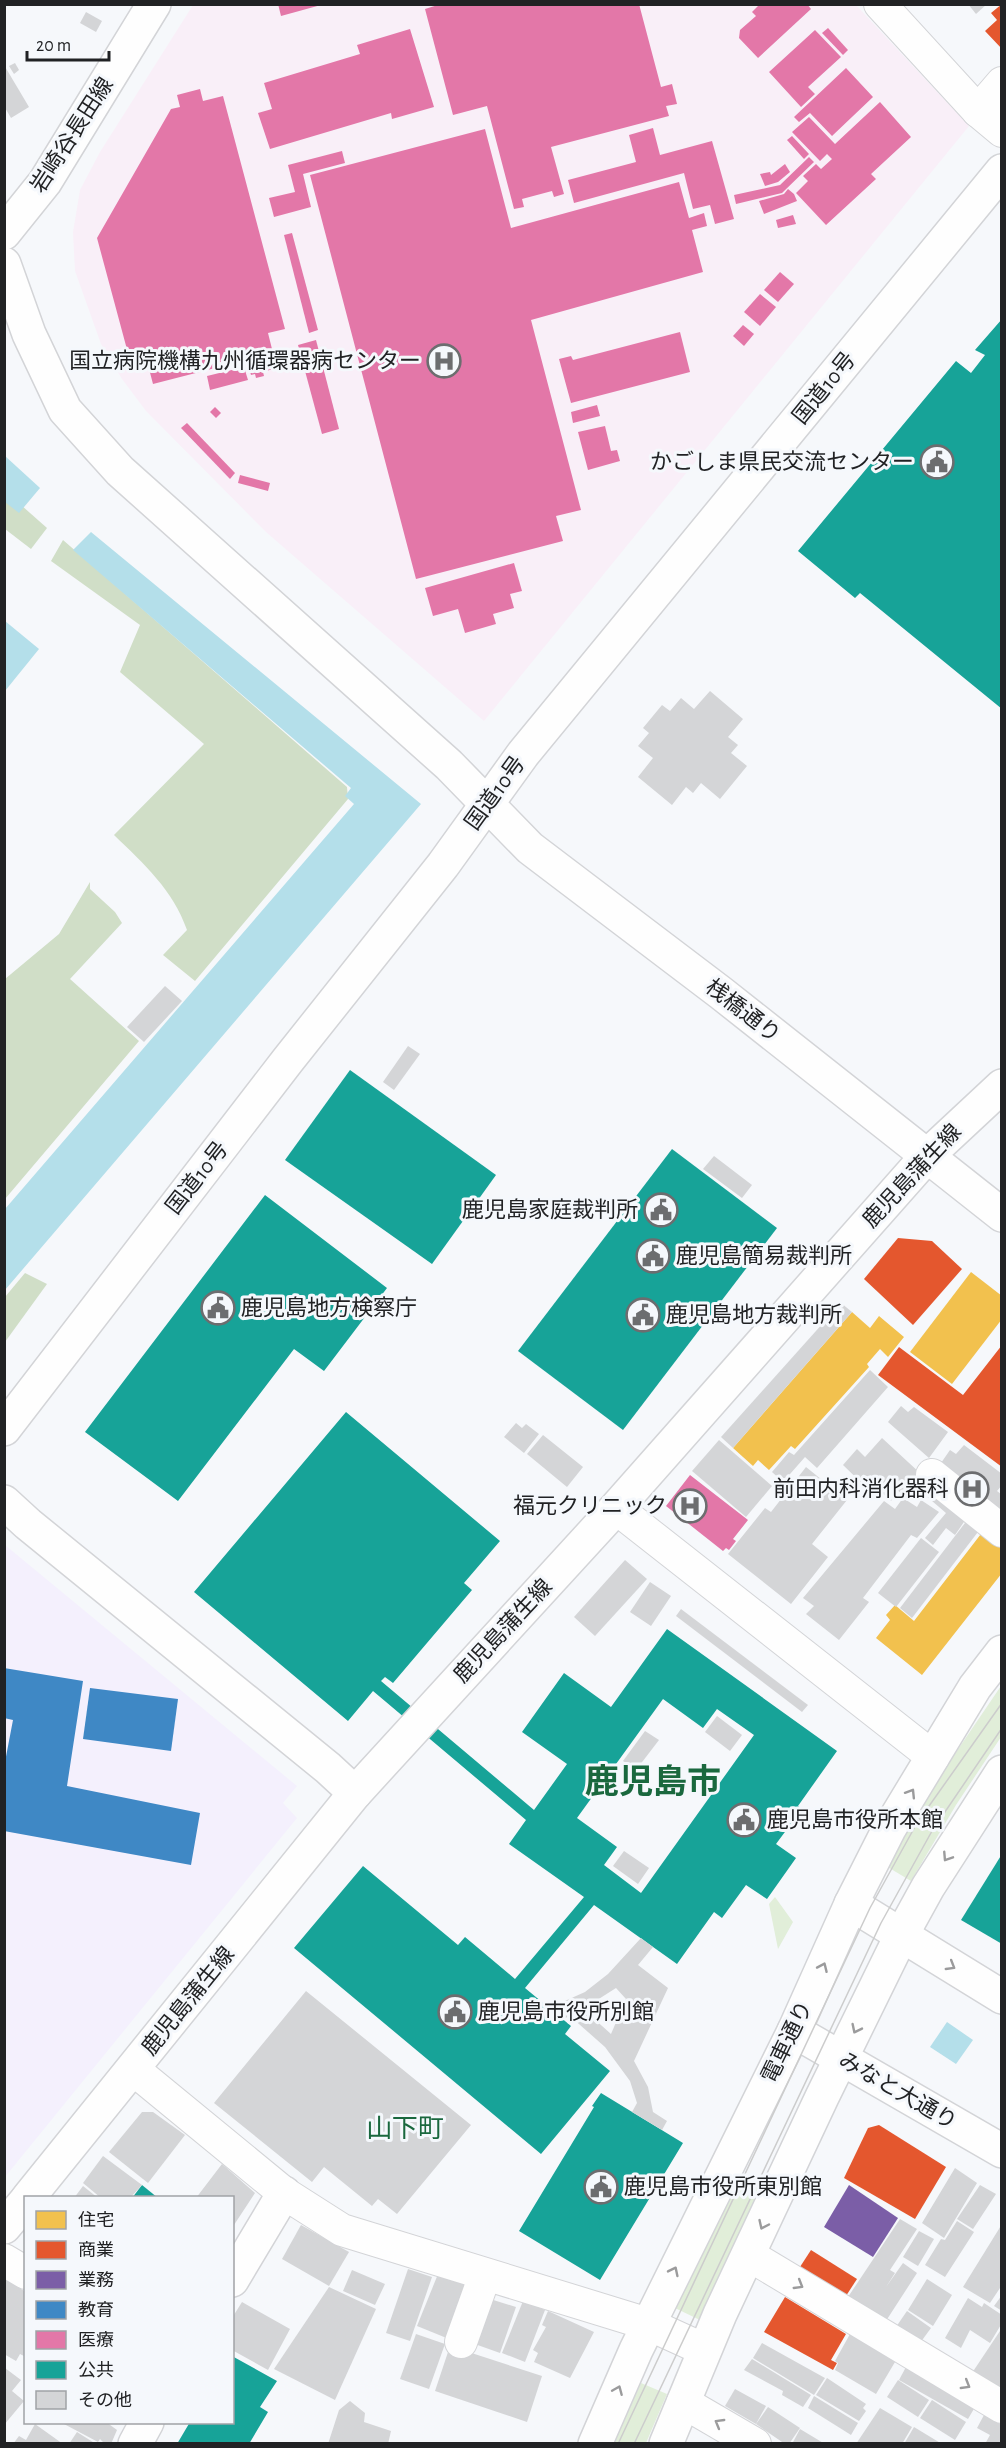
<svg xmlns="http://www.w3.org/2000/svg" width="1006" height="2448" font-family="'Alegreya Sans','Noto Sans JP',sans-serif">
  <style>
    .education { fill: #f4f0fd }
    .medical { fill: #f9eff8 }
    .green { fill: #e1eed9 }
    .forest { fill: #d0dec7 }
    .water { fill: #b4dfea }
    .homes { fill: #f2c14e }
    .shops { fill: #e4572e }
    .offices { fill: #7b5ea7 }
    .schools { fill: #3f88c5 }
    .health { fill: #e377a8 }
    .public { fill: #17a398; fill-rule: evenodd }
    .building { fill: #d4d5d7; fill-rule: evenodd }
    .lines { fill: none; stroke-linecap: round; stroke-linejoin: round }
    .minor-casing { stroke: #d3d4d7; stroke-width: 34 }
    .tertiary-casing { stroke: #d3d4d7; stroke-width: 36 }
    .primary-casing { stroke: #d3d4d7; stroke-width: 36 }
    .trunk-casing { stroke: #d3d4d7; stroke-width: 36 }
    .minor { stroke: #fefefe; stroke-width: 32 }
    .tertiary { stroke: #fefefe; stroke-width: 33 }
    .primary { stroke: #fefefe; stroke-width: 33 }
    .trunk { stroke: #fefefe; stroke-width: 33 }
    .tram { stroke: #ccc; stroke-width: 1.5 }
    .oneway { stroke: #9b9b9c }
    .labels { text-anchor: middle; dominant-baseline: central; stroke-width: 6; stroke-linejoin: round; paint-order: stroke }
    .street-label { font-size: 22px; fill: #212224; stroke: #f5f8fc }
    .poi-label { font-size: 22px; fill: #212224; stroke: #f5f8fc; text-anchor: start }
    .quarter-label { font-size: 26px; fill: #1a683e; stroke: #f5f8fc }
    .town-label { font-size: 34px; font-weight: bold; fill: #1a683e; stroke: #f5f8fc }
  </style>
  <rect width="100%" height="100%" fill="#f6f8fb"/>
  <path class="education" d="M5,1545L297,1786L283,1803L297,1818L5,2177Z"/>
  <path class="medical" d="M193,5H856L969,126L484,721L266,532L146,411L122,379L101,344L75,271L73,232L80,190L100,152Z"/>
  <g class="green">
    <path d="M1001,1686V1737L956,1805L911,1881L886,1866L931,1789Z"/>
    <path d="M775,1897L793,1922L778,1949L769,1904Z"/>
    <path d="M737,2178L763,2191L702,2321L675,2308Z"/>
    <path d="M641,2383L667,2394L646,2443H614Z"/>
  </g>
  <g class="forest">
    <path d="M4,490L47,528L31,549L5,529Z"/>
    <path d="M63,540L347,787L348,799L195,981L163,955L187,930C173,890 144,864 114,835L204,744L120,672L140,625L51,561Z"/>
    <path d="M90,882V889L115,912L122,923L70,979L139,1041L5,1199V979L59,934Z"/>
    <path d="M25,1273L47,1284L5,1342V1297Z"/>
  </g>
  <g class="water">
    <path d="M5,456L40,488L19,513L5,502Z"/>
    <path d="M91,532L421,804L5,1290V1209L354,804L345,796L351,788L73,550Z"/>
    <path d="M5,621L39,649L5,691Z"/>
    <path d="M947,2022L973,2040L956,2064L930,2047Z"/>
  </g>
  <g class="homes">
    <path d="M971,1272L1002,1296V1319L952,1384L910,1352Z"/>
    <path d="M852,1312L870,1328L879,1316L904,1337L888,1357L880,1349L867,1364L869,1367L795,1449L791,1446L769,1470L758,1460L753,1466L733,1448Z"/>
    <path d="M984,1530L1002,1543V1573L922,1675L876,1638L890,1620L886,1615L895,1605L914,1621Z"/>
  </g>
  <g class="shops">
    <path d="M1002,4V49L985,31L997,20L991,13Z"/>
    <path d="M898,1238L932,1241L962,1269L913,1325L864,1279Z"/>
    <path d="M1002,1345V1467L878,1375L899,1347L963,1395Z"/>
    <path d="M879,2125L946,2167L915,2219L844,2178L868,2128Z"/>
    <path d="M811,2250L857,2279L844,2299L798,2270Z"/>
    <path d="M785,2297L846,2334L831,2360L837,2363L833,2370L764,2332Z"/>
  </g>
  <path class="offices" d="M849,2185L898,2218L873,2257L824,2227Z"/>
  <g class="schools">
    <path d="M4,1668L83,1681L67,1786L200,1813L191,1865L4,1831V1767L13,1720L4,1718Z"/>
    <path d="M90,1688L178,1699L171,1751L83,1739Z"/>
  </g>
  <g class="health">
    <path d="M278,4H321V5L281,16Z"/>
    <path d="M441,4H639L661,87L672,84L677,104L666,106L669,116L551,147L564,194L554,197L552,191L522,199L524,207L514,209L487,106L453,115L425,9Z"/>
    <path d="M760,4H807L811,9L758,58L739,38L740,30L756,16L752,12Z"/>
    <path d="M828,28L848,50L843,55L822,33Z"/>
    <path d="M410,29L434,107L392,119L391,113L270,149L258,113L272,109L264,83L360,54L357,45Z"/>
    <path d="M815,30L841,57L808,87L815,94L801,107L769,72Z"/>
    <path d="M846,68L873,97L832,136L810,113L799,122L794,117Z"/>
    <path d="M200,89L203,101L223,96L285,329L268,333L273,353L153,384L148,365L132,368L97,238L171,109L180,107L177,95Z"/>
    <path d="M880,102L911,137L871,174L876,179L826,225L796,193L808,181L803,176L816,164L821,169L832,159L827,154L820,161L792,132L809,117L835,144Z"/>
    <path d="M653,128L660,155L712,141L734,219L715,224L710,205L693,209L684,173L574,203L568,180L636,162L629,135Z"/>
    <path d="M485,129L511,228L679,182L689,218L704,213L707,226L692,230L703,272L531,320L581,510L556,516L563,541L416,579L310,175Z"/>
    <path d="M792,136L809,154L804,159L787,140Z"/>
    <path d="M342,151L345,163L303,174L311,207L274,217L269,198L295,192L288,165Z"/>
    <path d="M809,157L814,162L782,193L736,204L734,195L780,185Z"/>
    <path d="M785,164L790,172L778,182L765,186L760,174L770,172L771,175Z"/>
    <path d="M788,189L794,194L797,201L764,214L759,201L784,194Z"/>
    <path d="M793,215L796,224L778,228L776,220Z"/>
    <path d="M292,233L318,330L309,333L284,235Z"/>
    <path d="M780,272L794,284L778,302L764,290Z"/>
    <path d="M760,294L776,307L760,326L744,312Z"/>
    <path d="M743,325L754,334L744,346L733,336Z"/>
    <path d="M680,332L690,372L571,403L559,359L571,356L573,360Z"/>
    <path d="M316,340L339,429L322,434L298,345Z"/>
    <path d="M273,357L276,368L263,372L264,376L256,378L255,374L251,375L248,364Z"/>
    <path d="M244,367L248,380L210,390L207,376Z"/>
    <path d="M597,405L600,416L573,423L571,412Z"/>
    <path d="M215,407L221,413L216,418L210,412Z"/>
    <path d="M187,423L235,473L230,479L181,428Z"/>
    <path d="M605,426L611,451L617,450L620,461L588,470L578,432Z"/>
    <path d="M240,475L270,483L268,491L238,483Z"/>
    <path d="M514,563L522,591L510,594L514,608L493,614L496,624L465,633L458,609L433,616L425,588Z"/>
    <path d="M690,1475L748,1520L733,1539L736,1541L729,1550L726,1548L723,1551L666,1506Z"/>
  </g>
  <g class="public">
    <path d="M1002,319V709L860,593L855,598L798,551L956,361L971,373L985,355L975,350Z"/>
    <path d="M350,1070L496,1175L432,1264L285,1160Z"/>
    <path d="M672,1149L777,1228L623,1430L518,1351Z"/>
    <path d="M265,1195L387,1288L324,1371L294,1349L178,1501L85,1432Z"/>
    <path d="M346,1412L500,1541L464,1583L472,1590L393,1683L385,1677L381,1681L534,1810L567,1764L522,1732L564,1673L611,1707L667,1629L837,1751L798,1806L802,1809L776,1844L796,1858L767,1899L746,1885L722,1918L714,1912L677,1964L594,1905L525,1988L571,2026L565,2034L610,2071L541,2154L294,1948L363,1866L458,1945L465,1937L515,1979L584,1897L509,1844L526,1820L373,1691L348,1721L194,1592ZM663,1699L703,1728L717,1709L754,1735L641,1893L604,1865L617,1847L577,1818Z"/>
    <path d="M1002,1854V1944L961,1920Z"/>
    <path d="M601,2093L683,2143L600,2280L519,2231L594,2107L592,2106Z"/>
    <path d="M142,2185L158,2198H132Z"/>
    <path d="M232,2356L277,2381L260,2407L268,2412L249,2444H177L190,2422H232Z"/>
  </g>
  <g class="building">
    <path d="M968,4H987L976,14Z"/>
    <path d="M86,12L102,21L96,32L80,23Z"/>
    <path d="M15,63L19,70L14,74L9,66Z"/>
    <path d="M4,65L29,107L11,118L4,106Z"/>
    <path d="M710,691L743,719L728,737L738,745L731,753L747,766L720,799L701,783L693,793L686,787L672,805L638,777L653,758L638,746L649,733L643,728L662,705L670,711L681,698L694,709Z"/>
    <path d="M165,986L182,1001L144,1042L127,1027Z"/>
    <path d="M408,1046L420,1054L394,1090L383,1082Z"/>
    <path d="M714,1156L752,1185L742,1198L703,1169Z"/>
    <path d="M841,1303L852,1312L733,1448L721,1437Z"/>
    <path d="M870,1370L888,1387L817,1468L805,1457L783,1482L772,1472L789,1452L794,1455Z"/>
    <path d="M901,1406L908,1412L914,1407L948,1432L929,1458L888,1422Z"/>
    <path d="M516,1423L522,1428L526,1424L539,1434L524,1453L504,1437Z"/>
    <path d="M543,1435L583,1467L567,1487L527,1454Z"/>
    <path d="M882,1438L921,1474L904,1495L898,1491L891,1501L879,1490L874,1495L843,1465L857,1449L865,1457Z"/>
    <path d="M719,1440L772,1486L746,1517L692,1471Z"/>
    <path d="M964,1445L1002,1474V1485L997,1491L1002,1495V1511L941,1463L950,1450L956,1454Z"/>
    <path d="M806,1467L847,1500L812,1544L828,1557L791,1604L728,1554L765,1508L771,1512Z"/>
    <path d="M925,1480L968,1516L955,1535L946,1528L933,1545L925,1538L946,1513L917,1488Z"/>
    <path d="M903,1498L917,1507L921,1500L939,1512L917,1538L911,1535L863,1598L869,1602L839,1640L806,1614L814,1606L803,1598L884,1501L895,1509Z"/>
    <path d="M968,1519L981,1528L912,1618L900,1608Z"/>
    <path d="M921,1538L939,1552L896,1607L878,1593Z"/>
    <path d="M625,1560L647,1579L595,1636L574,1617Z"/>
    <path d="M650,1582L671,1596L651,1626L630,1612Z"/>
    <path d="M681,1609L808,1705L802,1712L676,1616Z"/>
    <path d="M717,1716L742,1735L730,1751L705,1732Z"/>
    <path d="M645,1731L659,1740L636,1770L623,1761Z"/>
    <path d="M624,1851L649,1868L638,1884L613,1866Z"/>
    <path d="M641,1938L653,1947L638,1965L668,1988L634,2061L648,2087L653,2112L667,2121L662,2130L632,2112L637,2103L630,2081L605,2047L571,2017L561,2018L549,2008L585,1992L608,1974ZM616,1988L626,1999L611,2034L583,2009Z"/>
    <path d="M306,1991L471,2125L397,2214L378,2199L372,2206L324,2167L312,2182L214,2103Z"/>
    <path d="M142,2112H153L185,2135L148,2183L109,2152Z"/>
    <path d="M103,2156L142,2185L130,2198H101L83,2183Z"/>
    <path d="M222,2164L255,2193L232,2228V2198H196Z"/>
    <path d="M955,2168L977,2183L944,2238L922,2223Z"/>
    <path d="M980,2185L996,2194L973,2229L957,2219Z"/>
    <path d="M83,2186L98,2198H74Z"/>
    <path d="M900,2219L917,2229L890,2270L895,2273L886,2287L903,2263L917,2273L884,2324L846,2300Z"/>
    <path d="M957,2221L974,2232L945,2277L925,2265L941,2239L945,2240Z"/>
    <path d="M1002,2224V2285L990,2303L963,2287Z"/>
    <path d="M301,2225L349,2252L329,2286L282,2259Z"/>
    <path d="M919,2231L934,2239L918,2266L903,2257Z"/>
    <path d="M408,2269L432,2277L410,2341L386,2333Z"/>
    <path d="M352,2270L385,2284L375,2305L343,2291Z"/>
    <path d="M438,2274L470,2286L449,2339L417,2326Z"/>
    <path d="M4,2279L26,2292V2357L20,2354L16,2361L4,2354Z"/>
    <path d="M927,2279L952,2295L933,2326L908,2310Z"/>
    <path d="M329,2287L376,2309L335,2400L274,2369Z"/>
    <path d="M1002,2295V2311L994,2306Z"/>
    <path d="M487,2298L516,2307L500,2353L472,2343Z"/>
    <path d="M968,2298L982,2307L984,2303L1002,2315V2323L990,2343L970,2330L961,2348L945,2338Z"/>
    <path d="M523,2301L545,2310L525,2362L502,2353Z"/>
    <path d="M242,2302L290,2329L268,2370L232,2350V2318Z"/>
    <path d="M548,2311L594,2332L570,2378L534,2362L538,2353L533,2350L546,2327L542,2325Z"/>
    <path d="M907,2311L931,2328L920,2343L896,2327Z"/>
    <path d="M1002,2328V2390L972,2373Z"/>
    <path d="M416,2334L445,2344L429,2389L400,2379Z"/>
    <path d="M850,2334L895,2362L876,2394L835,2370L838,2363L835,2361Z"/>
    <path d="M762,2343L825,2378L814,2395L753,2358Z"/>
    <path d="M450,2346L542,2376L527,2422L435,2391Z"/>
    <path d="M752,2359L811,2395L803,2407L782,2395L783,2391L744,2370Z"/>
    <path d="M906,2367L975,2407L968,2419L899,2380Z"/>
    <path d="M5,2368L21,2380L12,2391L24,2401L4,2425Z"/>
    <path d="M827,2378L866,2404L863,2408L866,2411L859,2421L816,2395Z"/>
    <path d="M898,2380L929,2400L918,2417L887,2397Z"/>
    <path d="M735,2389L766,2406L756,2424L725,2406Z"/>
    <path d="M814,2396L858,2423L851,2435L808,2408Z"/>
    <path d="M932,2400L966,2422L955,2440L920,2418Z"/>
    <path d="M350,2401L365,2413L364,2422L391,2431L388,2444H328L339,2410Z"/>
    <path d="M768,2407L800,2428L789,2444H785L756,2424Z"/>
    <path d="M880,2408L912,2427L902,2444H856Z"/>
    <path d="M984,2415L1002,2425V2444H985L990,2435L977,2428Z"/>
    <path d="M65,2422H106L117,2430L111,2444H105L100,2439L98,2442L64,2424Z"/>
    <path d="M35,2424L63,2444H13L19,2436L26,2440Z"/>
    <path d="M914,2427L942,2444H904Z"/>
    <path d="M800,2429L825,2444H792Z"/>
    <path d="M77,2432L96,2444H69Z"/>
  </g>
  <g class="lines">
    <defs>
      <g id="minor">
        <path d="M880,4L978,111L1002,131"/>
        <path d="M978,111L1002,83"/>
        <path d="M932,1475L1002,1531"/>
        <path d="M616,1508L933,1757"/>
        <path d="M133,2069L284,2193L342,2230L648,2324L705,2350"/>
        <path d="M749,2255L1002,2407"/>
        <path d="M4,2260L26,2273"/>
        <path d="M461,2342L485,2275"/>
        <path d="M683,2402L755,2444"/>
      </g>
      <g id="tertiary">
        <path d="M4,233L45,182L154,4"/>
        <path d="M4,264L29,334L65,410L120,471L449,765L530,848L721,993L1002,1215"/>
        <path d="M4,1502L28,1524L328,1768L355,1793"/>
        <path d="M851,1904L1002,1997"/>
        <path d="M794,2031L1002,2151"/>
        <path d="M232,2280L284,2193"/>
        <path d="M135,2444L147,2422"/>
        <path d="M595,2444L636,2350L794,2031L851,1904L889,1829L975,1687L1002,1652"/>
        <path d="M666,2444L720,2314L822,2097L901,1936L928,1887L1002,1772"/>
      </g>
      <g id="primary">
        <path d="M28,2198L355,1793L616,1508L928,1155L1002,1086"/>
        <path d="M4,2227L26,2201"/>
      </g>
      <path id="trunk" d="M4,1429L288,1060L443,865L523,754L1002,171"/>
    </defs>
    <use href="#minor" class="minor-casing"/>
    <use href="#tertiary" class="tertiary-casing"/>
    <use href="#primary" class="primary-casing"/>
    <use href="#trunk" class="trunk-casing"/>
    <use href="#minor" class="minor"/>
    <use href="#tertiary" class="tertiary"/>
    <use href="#primary" class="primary"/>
    <use href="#trunk" class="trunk"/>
    <g class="tram">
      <path d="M618,2444L870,1908L917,1823L1002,1703"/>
      <path d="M634,2444L881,1923L932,1831L1002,1728"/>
    </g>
  </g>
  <defs><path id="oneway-chevron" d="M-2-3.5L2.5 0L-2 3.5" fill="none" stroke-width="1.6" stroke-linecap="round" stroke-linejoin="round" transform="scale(1.5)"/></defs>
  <g class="oneway">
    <use href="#oneway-chevron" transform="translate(911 1793) rotate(-58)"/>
    <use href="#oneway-chevron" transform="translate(947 1857) rotate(123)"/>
    <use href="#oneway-chevron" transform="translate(951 1966) rotate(31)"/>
    <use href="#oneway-chevron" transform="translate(823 1967) rotate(-66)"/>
    <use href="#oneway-chevron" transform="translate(856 2029) rotate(116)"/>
    <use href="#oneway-chevron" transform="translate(763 2225) rotate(115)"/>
    <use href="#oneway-chevron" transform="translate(674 2271) rotate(-64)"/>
    <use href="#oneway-chevron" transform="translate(799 2285) rotate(31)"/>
    <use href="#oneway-chevron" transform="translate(966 2385) rotate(31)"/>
    <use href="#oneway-chevron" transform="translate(618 2390) rotate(-67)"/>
    <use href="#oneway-chevron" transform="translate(719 2423) rotate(-150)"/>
  </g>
  <defs>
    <symbol id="hospital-ring" viewBox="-11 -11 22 22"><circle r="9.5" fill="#f5f8fc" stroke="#6c6d6f" stroke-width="1.5"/><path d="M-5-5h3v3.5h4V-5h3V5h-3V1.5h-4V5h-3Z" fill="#6c6d6f"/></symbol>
    <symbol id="civic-ring" viewBox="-11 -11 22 22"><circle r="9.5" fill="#f5f8fc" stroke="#6c6d6f" stroke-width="1.5"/><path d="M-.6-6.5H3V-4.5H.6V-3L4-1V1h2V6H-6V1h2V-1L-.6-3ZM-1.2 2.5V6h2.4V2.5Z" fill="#6c6d6f"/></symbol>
  </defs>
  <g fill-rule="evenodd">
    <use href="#hospital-ring" x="425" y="342" width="38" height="38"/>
    <use href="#civic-ring" x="918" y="443" width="38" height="38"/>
    <use href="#civic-ring" x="642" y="1191" width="38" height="38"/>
    <use href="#civic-ring" x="634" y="1237" width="38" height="38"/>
    <use href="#civic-ring" x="199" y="1289" width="38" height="38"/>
    <use href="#civic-ring" x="624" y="1296" width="38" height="38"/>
    <use href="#hospital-ring" x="953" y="1470" width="38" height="38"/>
    <use href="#hospital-ring" x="671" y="1487" width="38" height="38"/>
    <use href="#civic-ring" x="725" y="1801" width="38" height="38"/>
    <use href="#civic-ring" x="436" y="1993" width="38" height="38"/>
    <use href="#civic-ring" x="582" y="2168" width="38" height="38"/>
  </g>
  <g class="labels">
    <g class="street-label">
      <text transform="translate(72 135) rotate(-57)">岩崎谷長田線</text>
      <text transform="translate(824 388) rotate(-51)">国道10号</text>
      <text transform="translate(495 793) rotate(-54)">国道10号</text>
      <text transform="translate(743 1011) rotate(38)">桟橋通り</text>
      <text transform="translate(912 1176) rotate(-47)">鹿児島蒲生線</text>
      <text transform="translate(197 1178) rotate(-52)">国道10号</text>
      <text transform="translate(503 1631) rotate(-47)">鹿児島蒲生線</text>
      <text transform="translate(188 2001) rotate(-51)">鹿児島蒲生線</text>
      <text transform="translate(787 2042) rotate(-64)">電車通り</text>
      <text transform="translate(898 2091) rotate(30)">みなと大通り</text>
    </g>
    <g class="poi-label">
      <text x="421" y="361" text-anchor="end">国立病院機構九州循環器病センター</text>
      <text x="914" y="462" text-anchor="end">かごしま県民交流センター</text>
      <text x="638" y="1210" text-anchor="end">鹿児島家庭裁判所</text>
      <text x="676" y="1256">鹿児島簡易裁判所</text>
      <text x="241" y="1308">鹿児島地方検察庁</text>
      <text x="666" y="1315">鹿児島地方裁判所</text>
      <text x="949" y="1489" text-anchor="end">前田内科消化器科</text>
      <text x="667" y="1506" text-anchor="end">福元クリニック</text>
      <text x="767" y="1820">鹿児島市役所本館</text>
      <text x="478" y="2012">鹿児島市役所別館</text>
      <text x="624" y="2187">鹿児島市役所東別館</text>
    </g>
    <g class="quarter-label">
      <text x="405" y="2129">山下町</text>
    </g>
    <g class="town-label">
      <text x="653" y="1783">鹿児島市</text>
    </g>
  </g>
  <rect width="1006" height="2448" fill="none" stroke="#212224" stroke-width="12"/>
  <rect x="24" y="2196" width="210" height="228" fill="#f5f8fc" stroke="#a0a2a6" stroke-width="1.5"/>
  <rect x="36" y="2211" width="30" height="18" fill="#f2c14e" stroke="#a0a2a6" stroke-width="1.5"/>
  <text x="78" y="2226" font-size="18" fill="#212224">住宅</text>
  <rect x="36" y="2241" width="30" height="18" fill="#e4572e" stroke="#a0a2a6" stroke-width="1.5"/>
  <text x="78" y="2256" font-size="18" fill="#212224">商業</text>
  <rect x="36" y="2271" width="30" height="18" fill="#7b5ea7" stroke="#a0a2a6" stroke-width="1.5"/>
  <text x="78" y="2286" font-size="18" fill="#212224">業務</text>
  <rect x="36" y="2301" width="30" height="18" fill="#3f88c5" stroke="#a0a2a6" stroke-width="1.5"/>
  <text x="78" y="2316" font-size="18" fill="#212224">教育</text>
  <rect x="36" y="2331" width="30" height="18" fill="#e377a8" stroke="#a0a2a6" stroke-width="1.5"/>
  <text x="78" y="2346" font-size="18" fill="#212224">医療</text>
  <rect x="36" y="2361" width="30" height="18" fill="#17a398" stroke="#a0a2a6" stroke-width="1.5"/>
  <text x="78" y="2376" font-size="18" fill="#212224">公共</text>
  <rect x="36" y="2391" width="30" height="18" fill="#d4d5d7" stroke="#a0a2a6" stroke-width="1.5"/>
  <text x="78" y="2406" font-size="18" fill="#212224">その他</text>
  <path d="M27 51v9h82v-9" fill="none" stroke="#212224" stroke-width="3"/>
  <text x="36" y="51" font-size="18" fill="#212224" stroke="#f5f8fc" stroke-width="4.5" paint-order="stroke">20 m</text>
</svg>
